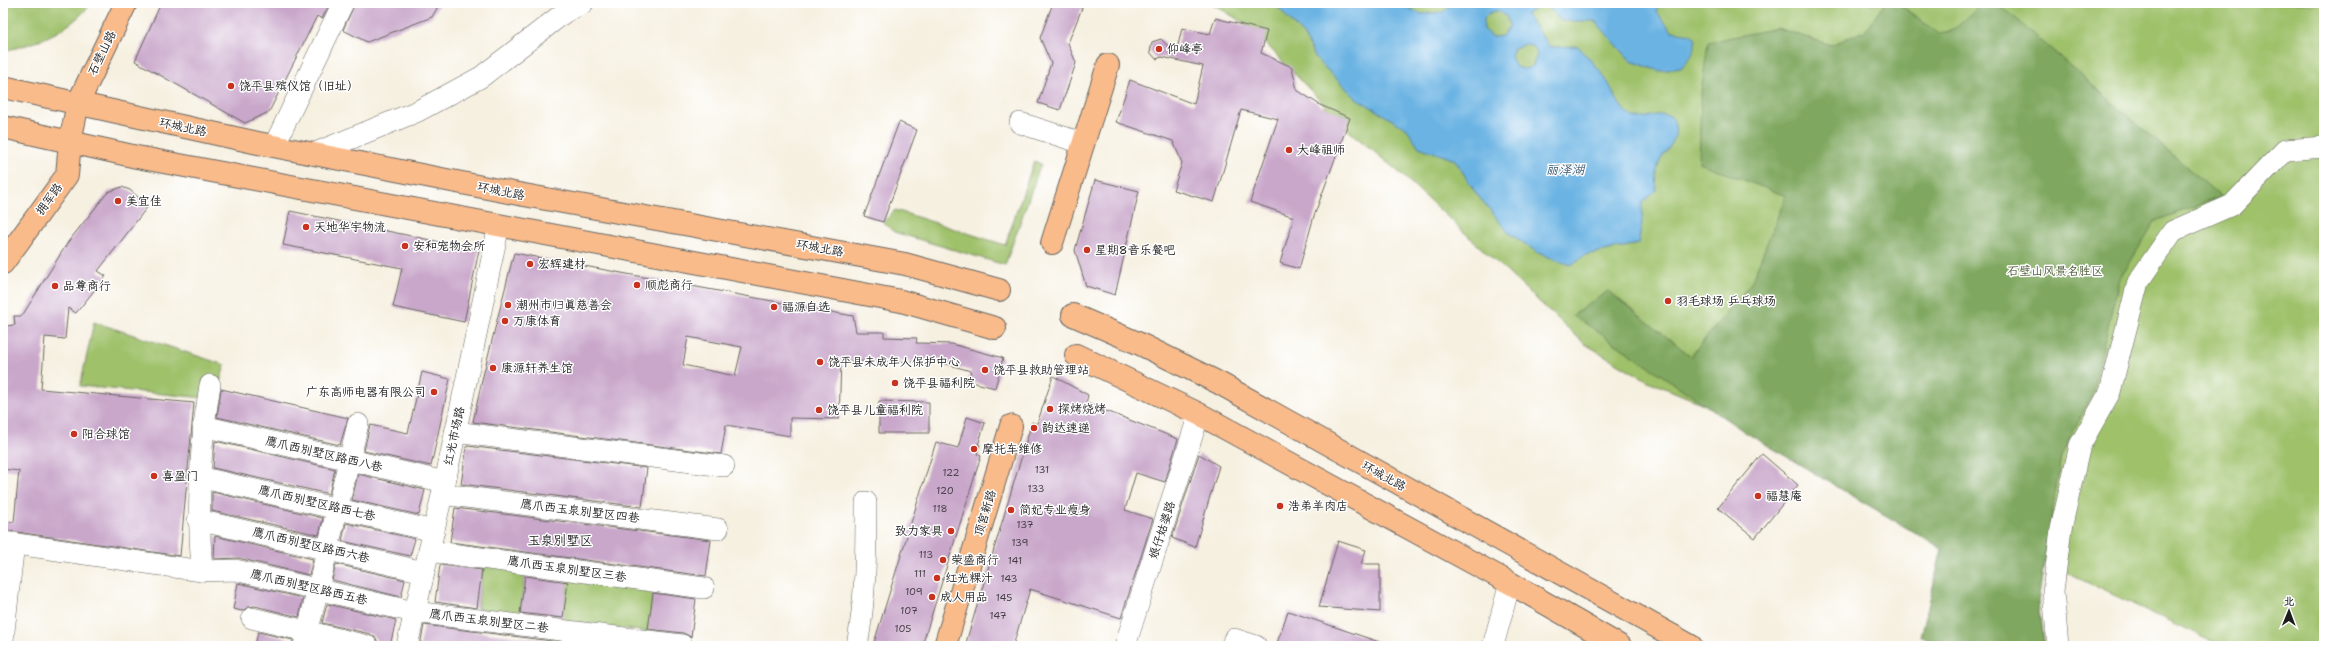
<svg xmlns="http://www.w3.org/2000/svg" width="2327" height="649" font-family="'Shantell Sans','LXGW WenKai TC',sans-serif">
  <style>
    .green { fill: #9fc16b; stroke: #5e6e44 }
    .forest { fill: #7fa75f; stroke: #4e623e }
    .water { fill: #6bb3e3; stroke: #446880; fill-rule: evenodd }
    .building { fill: #c9a7cb; fill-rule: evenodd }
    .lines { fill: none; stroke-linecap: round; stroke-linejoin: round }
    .minor-casing { stroke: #686661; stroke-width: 22 }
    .major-casing { stroke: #686661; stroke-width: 24 }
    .minor { stroke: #fff; stroke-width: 21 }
    .major { stroke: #fabb8b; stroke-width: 22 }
    .poi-dot { fill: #c8321e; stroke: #fff; stroke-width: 1.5 }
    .labels { text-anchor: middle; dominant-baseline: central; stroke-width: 3; stroke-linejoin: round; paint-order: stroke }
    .number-label { font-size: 10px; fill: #473f48 }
    .poi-label { font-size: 12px; fill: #1c1c1c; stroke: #fff; text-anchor: start }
    .street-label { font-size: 12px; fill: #1c1c1c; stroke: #fff }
    .park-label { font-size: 12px; fill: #505e3c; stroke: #fff }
    .water-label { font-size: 13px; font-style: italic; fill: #406076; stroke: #fff }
    .neighbourhood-label { font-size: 13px; fill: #1c1c1c; stroke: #fff }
  </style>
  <rect width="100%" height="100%" fill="#fff"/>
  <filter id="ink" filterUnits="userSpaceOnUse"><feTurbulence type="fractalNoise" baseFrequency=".025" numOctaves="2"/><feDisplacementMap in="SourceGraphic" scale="8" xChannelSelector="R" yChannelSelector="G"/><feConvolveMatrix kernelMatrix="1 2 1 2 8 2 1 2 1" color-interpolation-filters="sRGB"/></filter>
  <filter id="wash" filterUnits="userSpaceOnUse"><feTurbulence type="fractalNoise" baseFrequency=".012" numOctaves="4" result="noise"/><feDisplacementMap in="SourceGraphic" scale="16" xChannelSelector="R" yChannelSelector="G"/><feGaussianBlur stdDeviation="0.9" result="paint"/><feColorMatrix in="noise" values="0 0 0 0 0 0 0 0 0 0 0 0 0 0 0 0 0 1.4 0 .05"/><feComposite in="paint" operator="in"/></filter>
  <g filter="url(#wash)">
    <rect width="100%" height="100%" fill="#f6f0e0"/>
    <g class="green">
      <path d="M3,3H92C69,31 37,44 3,51Z"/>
      <path d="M1211,3H2324V646H2222L1744,421L1648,381L1585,344L1401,174L1349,131L1249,26Z"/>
      <path d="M1034,161L1041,164L1005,265L894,232L883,222L895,210L1005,245Z"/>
      <path d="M94,322L225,365L215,399L80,386Z"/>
      <path d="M483,566L525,572L520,615L477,609Z"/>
      <path d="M568,578L654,589L648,632L562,621Z"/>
    </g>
    <path class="forest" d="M1885,3H1898L1938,33L1952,31L1984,3H1998L2221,197L2155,221L2119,281L2091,397L2061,456L2038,602L2044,646H1937L1921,636L1942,549L1745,432L1573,315L1608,291L1691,356L1751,283L1786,196L1699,163L1701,94L1708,42L1777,28L1831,45L1865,31Z"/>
    <g class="water">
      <path d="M1274,3H1399L1421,14L1443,12L1453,3H1543L1526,15L1550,47L1578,46C1587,57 1600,69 1607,81C1616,95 1618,108 1633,117C1644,123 1672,103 1675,125C1678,142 1667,148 1660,160C1656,167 1657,182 1656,190L1642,203V224L1638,244L1585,255L1571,265L1538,253L1509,233L1475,192L1455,160L1419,147L1407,129L1356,98L1316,59L1304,36ZM1497,11L1507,17L1509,26L1502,36L1493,37L1484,29C1482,19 1486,12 1497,11ZM1526,44L1533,47L1537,55L1532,67L1524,69L1516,67L1511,56L1514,48Z"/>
      <path d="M1545,3H1658L1659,6L1656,11L1672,31L1691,34L1696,39L1692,55L1681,68L1659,71L1631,61L1595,21H1561Z"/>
    </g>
    <g id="blocks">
      <g class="building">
        <path d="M161,3H330L322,19L317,16L269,112L245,123L135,61Z"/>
        <path d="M355,3H440L432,17L367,42L343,30Z"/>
        <path d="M1053,3H1069L1082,8L1068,43L1076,63L1060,110L1038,103L1051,63L1040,38Z"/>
        <path d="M1215,18L1267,31L1261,53L1292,67L1297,90L1320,105L1350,118L1314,216L1299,269L1280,263L1294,217L1250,202L1278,119L1241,110L1214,202L1173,190L1182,163L1173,141L1116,122L1130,80L1194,104L1203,66L1162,57L1156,59L1150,52L1152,42L1161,39L1176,54L1182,28L1210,34Z"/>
        <path d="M899,122L917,130L883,222L864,216Z"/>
        <path d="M1095,180L1139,191L1115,295L1086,286L1075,250Z"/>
        <path d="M122,187L130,190L148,206L98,271L106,276L76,313L68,308L65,339L45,337L41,389L194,403L180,556L3,530V521L14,522L19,471L3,469L5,326L15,325L14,316H22L68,242L108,192Z"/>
        <path d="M290,211L479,250L464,322L393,307L402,268L283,245Z"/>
        <path d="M514,253L853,316L856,332H884V337L917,338L916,343L952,344L1003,358L995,388L968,381L971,371L939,362L841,361L839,419L790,418V436L726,425L721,454L473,422L482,380ZM688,337L742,347L735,376L683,365Z"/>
        <path d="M422,372L450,379L431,466L364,451L370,425L408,433Z"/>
        <path d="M1053,376L1088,395L1086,403L1178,439L1165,482L1136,473L1125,510L1153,519L1121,618L1030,589L1013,646H965L1032,422L1037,424Z"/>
        <path d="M221,389L348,418L340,445L217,417Z"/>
        <path d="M879,401L929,402V433H879Z"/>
        <path d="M967,417L985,423L978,445H980L977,454L981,456L922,646H873L936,442L958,448Z"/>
        <path d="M215,441L335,469L329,494L213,468Z"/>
        <path d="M467,446L647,468L642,507L461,484Z"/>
        <path d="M1199,454L1219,466L1195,547L1172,538Z"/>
        <path d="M1762,454L1798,485L1755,538L1718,508Z"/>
        <path d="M358,474L425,490L419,515L352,500Z"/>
        <path d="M212,492L323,518L319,535L212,511Z"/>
        <path d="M455,508L711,540L706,576L450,542Z"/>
        <path d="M346,523L415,539L410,556L342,541Z"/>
        <path d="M215,536L313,559L309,575L238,558L214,559Z"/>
        <path d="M1338,541L1366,550L1361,564H1380V612L1319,607Z"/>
        <path d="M336,564L405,580L401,597L332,580Z"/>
        <path d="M440,565L482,570L477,608L435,602Z"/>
        <path d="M525,576L568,582L563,618L520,613Z"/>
        <path d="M238,583L303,598L299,617L255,606L248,607L242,611L233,609Z"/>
        <path d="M653,593L696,599L691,637L683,633L648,629Z"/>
        <path d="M327,604L396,620L390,646H379L376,638L370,634L322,623Z"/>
        <path d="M1288,611L1385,644V646H1276Z"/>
        <path d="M424,625L560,642L559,646H420Z"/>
        <path d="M258,632L293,640L292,646H255Z"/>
      </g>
    </g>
  </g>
  <g filter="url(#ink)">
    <use href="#blocks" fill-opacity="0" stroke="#686661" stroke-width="1"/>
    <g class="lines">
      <defs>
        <g id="minor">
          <path d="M1020,123L1082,143"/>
          <path d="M274,146L343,3"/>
          <path d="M313,154L418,111L481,77L565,12L583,3"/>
          <path d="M203,426L445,482"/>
          <path d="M455,432L724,466"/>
          <path d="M199,477L434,531"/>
          <path d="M442,494L718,529"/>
          <path d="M198,520L424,572"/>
          <path d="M3,542L202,571C197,508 199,448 210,385"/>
          <path d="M429,551L704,588"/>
          <path d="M202,571L235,570L414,612L682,645"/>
          <path d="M252,618L367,646"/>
          <path d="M3,640L14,543"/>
          <path d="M304,646L358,424"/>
          <path d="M407,646L445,482L499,225"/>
          <path d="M857,646C866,598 866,551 866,502"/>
          <path d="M1125,646L1199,414"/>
          <path d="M1232,646L1234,639L1256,646"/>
          <path d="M1493,646L1510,583"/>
          <path d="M2058,646L2053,591L2061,529L2080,445L2110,392L2138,282L2173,231L2232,205L2285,150L2324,147"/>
        </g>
        <g id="major">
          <path d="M3,87L258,143L513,193L905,264L999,290"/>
          <path d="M3,127L137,157L901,301L995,328"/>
          <path d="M1052,243L1108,65"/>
          <path d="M3,263L67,175L70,142L78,103L126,3"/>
          <path d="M1073,315L1140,344L1219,383L1691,646"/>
          <path d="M1076,355L1199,414L1510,583L1620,646"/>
          <path d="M945,646L1011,426"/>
        </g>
      </defs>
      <use href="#minor" class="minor-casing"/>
      <use href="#major" class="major-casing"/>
      <use href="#minor" class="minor"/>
      <use href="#major" class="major"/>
    </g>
  </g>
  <g class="poi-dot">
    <circle cx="1159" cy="49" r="4"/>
    <circle cx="231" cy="86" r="4"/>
    <circle cx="1289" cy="150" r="4"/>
    <circle cx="118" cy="201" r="4"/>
    <circle cx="306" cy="227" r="4"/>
    <circle cx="405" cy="246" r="4"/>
    <circle cx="1087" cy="250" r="4"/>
    <circle cx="530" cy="264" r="4"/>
    <circle cx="637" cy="285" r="4"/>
    <circle cx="55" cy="286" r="4"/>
    <circle cx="1668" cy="301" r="4"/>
    <circle cx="508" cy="305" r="4"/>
    <circle cx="774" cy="307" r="4"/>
    <circle cx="505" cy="321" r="4"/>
    <circle cx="820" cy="362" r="4"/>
    <circle cx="493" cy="368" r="4"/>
    <circle cx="985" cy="370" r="4"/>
    <circle cx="895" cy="383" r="4"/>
    <circle cx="434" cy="392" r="4"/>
    <circle cx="1050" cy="409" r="4"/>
    <circle cx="819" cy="410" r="4"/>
    <circle cx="1034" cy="428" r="4"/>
    <circle cx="74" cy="434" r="4"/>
    <circle cx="974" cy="449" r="4"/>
    <circle cx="154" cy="476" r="4"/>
    <circle cx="1758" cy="496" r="4"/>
    <circle cx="1280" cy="506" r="4"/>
    <circle cx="1011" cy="510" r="4"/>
    <circle cx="951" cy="531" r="4"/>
    <circle cx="943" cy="560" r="4"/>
    <circle cx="937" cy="578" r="4"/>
    <circle cx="932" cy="597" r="4"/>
  </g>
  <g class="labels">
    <g class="number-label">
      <text x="1042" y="469">131</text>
      <text x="951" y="472">122</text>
      <text x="1036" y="488">133</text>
      <text x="945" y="490">120</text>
      <text x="940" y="508">118</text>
      <text x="1025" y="524">137</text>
      <text x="1020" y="542">139</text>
      <text x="926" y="554">113</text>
      <text x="1015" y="560">141</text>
      <text x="920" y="573">111</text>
      <text x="1009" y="578">143</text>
      <text x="914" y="591">109</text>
      <text x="1004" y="597">145</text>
      <text x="909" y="610">107</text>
      <text x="998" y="615">147</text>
      <text x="903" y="628">105</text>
    </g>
    <g class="poi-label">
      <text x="1167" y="49">仰峰亭</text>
      <text x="239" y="86">饶平县殡仪馆（旧址）</text>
      <text x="1297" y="150">大峰祖师</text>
      <text x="126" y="201">美宜佳</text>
      <text x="314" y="227">天地华宇物流</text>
      <text x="413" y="246">安和宠物会所</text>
      <text x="1095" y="250">星期8音乐餐吧</text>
      <text x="538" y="264">宏辉建材</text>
      <text x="645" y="285">顺彪商行</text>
      <text x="63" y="286">品尊商行</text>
      <text x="1676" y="301">羽毛球场 乒乓球场</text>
      <text x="516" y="305">潮州市归真慈善会</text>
      <text x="782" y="307">福源自选</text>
      <text x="513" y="321">万康体育</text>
      <text x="828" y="362">饶平县未成年人保护中心</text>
      <text x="501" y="368">康源轩养生馆</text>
      <text x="993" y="370">饶平县救助管理站</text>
      <text x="903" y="383">饶平县福利院</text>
      <text x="426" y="392" text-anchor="end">广东高师电器有限公司</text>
      <text x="1058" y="409">探烤烧烤</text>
      <text x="827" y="410">饶平县儿童福利院</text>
      <text x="1042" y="428">韵达速递</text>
      <text x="82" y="434">阳合球馆</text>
      <text x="982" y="449">摩托车维修</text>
      <text x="162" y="476">喜盈门</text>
      <text x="1766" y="496">福慧庵</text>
      <text x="1288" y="506">浩弟羊肉店</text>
      <text x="1019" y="510">简妃专业瘦身</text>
      <text x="943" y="531" text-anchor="end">致力家具</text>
      <text x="951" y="560">荣盛商行</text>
      <text x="945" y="578">红光粿汁</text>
      <text x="940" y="597">成人用品</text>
    </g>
    <g class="street-label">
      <text transform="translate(102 53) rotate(-64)">石壁山路</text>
      <text transform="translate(183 127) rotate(12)">环城北路</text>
      <text transform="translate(501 191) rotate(11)">环城北路</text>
      <text transform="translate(49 199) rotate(-54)">拥军路</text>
      <text transform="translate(820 248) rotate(10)">环城北路</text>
      <text transform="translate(454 436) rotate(-78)">红光市场路</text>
      <text transform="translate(324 454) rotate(13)">鹰爪西别墅区路西八巷</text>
      <text transform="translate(1384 476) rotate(29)">环城北路</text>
      <text transform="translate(317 503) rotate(13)">鹰爪西别墅区路西七巷</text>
      <text transform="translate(580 511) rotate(7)">鹰爪西玉泉别墅区四巷</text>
      <text transform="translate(985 513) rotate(-73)">顶宫新路</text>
      <text transform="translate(1162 530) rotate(-72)">娘仔姑婆路</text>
      <text transform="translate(311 545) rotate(13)">鹰爪西别墅区路西六巷</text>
      <text transform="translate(567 569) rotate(8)">鹰爪西玉泉别墅区三巷</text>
      <text transform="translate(309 587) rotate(13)">鹰爪西别墅区路西五巷</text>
      <text transform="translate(489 621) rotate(7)">鹰爪西玉泉别墅区二巷</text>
    </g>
    <g class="park-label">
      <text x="2055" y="271">石壁山风景名胜区</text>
    </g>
    <g class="water-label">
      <text x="1565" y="169">丽泽湖</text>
    </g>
    <g class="neighbourhood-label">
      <text x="560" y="540">玉泉别墅区</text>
    </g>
  </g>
  <rect width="2327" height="649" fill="none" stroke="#fff" stroke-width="16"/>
  <g transform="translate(2289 611) rotate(1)" stroke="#ffffff" stroke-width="3" paint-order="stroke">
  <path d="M0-3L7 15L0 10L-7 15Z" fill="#1c1c1c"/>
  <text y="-6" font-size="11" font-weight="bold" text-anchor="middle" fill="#1c1c1c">北</text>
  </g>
</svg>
